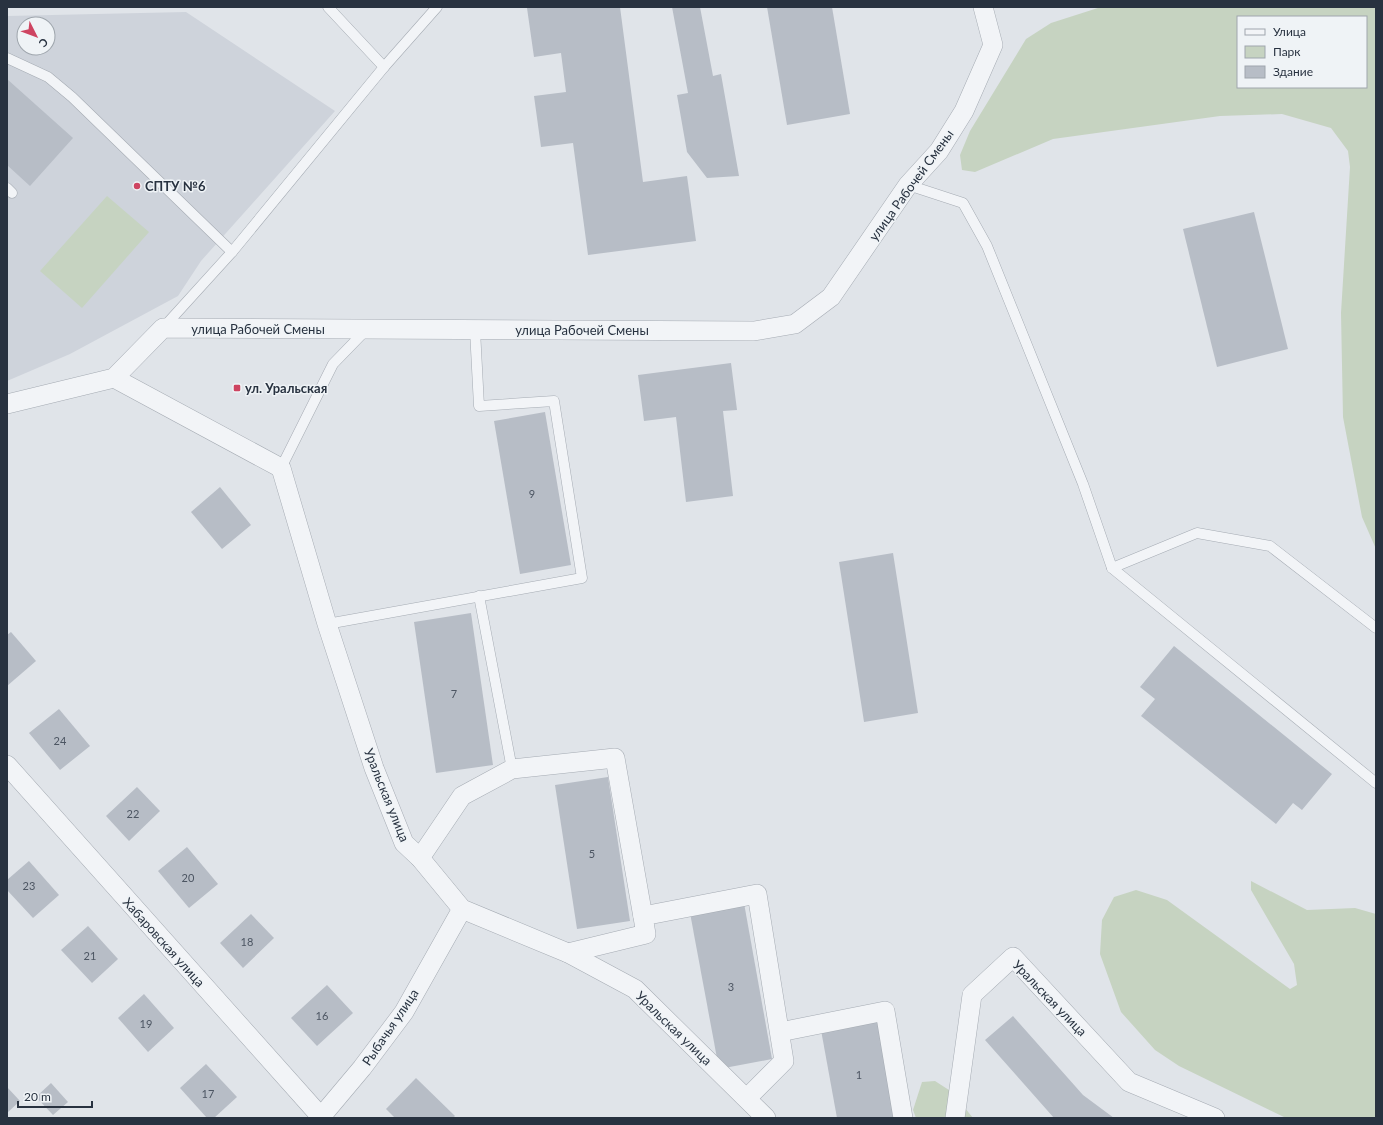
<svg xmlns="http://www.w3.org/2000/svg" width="1383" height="1125" font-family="Lato,sans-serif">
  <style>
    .built { fill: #ced3db; fill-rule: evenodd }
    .green { fill: #c6d3c1; fill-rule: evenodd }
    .building { fill: #b7bdc6 }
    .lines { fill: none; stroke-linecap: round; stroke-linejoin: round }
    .service-casing { stroke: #a5abb3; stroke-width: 11 }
    .minor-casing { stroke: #a5abb3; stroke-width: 20 }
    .service { stroke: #f2f4f7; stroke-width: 10 }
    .minor { stroke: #f2f4f7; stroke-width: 19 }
    .poi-dot { fill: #ce4461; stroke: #eff3f6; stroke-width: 1.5 }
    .labels { text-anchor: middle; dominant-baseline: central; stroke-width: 3; stroke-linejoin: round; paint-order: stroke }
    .number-label { font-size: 11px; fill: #4c5562 }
    .street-label { font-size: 13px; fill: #283240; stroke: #eff3f6 }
    .poi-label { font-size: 13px; font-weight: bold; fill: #283240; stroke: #eff3f6; text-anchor: start }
  </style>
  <rect width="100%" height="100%" fill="#e0e4e9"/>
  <path class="built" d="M186,12L335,111L201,261L178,296L70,354L7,381V16ZM24,24H48V48H24Z"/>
  <g class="green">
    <path d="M1101,7H1376V549L1362,517L1343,417L1341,313L1350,167L1348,151L1331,128L1282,114L1220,116L1053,139L975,172L962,170L960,155L970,131L1026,39L1051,23ZM1238,17H1366V87H1238Z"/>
    <path d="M107,196L149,232L82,308L40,271Z"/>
    <path d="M1251,881L1307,910L1355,908L1376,914V1118H1286L1179,1066L1155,1050L1121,1012L1100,954L1102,920L1114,897L1136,890L1167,900L1290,989L1297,985L1294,964L1251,890Z"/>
    <path d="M935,1081L952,1092L973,1118H916L913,1110L922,1082Z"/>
  </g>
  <g class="building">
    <path d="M534,7H620L643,182L687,176L696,241L588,255L573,143L541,147L534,96L566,92L561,53L534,57L527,8Z"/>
    <path d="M672,7H700L713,76L721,74L739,176L707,178L687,152L677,95L688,93Z"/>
    <path d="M767,7H832L850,114L787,125Z"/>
    <path d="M7,79L73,138L30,186L7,165Z"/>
    <path d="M1254,212L1288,349L1217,367L1183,229Z"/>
    <path d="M731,363L737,410L723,411L733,496L686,502L676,417L644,421L638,375Z"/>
    <path d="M545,412L571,565L520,574L494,421Z"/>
    <path d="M220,487L251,525L222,549L191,512Z"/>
    <path d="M893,553L918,713L864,722L839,562Z"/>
    <path d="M471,613L493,765L436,773L414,622Z"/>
    <path d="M11,632L36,661L7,686V635Z"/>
    <path d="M1174,646L1332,774L1302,810L1293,803L1276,824L1141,716L1155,699L1140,687Z"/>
    <path d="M59,709L90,746L60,770L29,733Z"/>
    <path d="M608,777L630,921L577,929L555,785Z"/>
    <path d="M137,787L160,811L129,841L106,816Z"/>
    <path d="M187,847L218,884L189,908L158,871Z"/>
    <path d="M29,861L59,895L33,918L7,890V880Z"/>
    <path d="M744,903L772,1059L719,1069L690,913Z"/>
    <path d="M251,914L274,938L243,968L220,943Z"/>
    <path d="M88,926L118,959L92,983L61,950Z"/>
    <path d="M327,985L353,1013L317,1046L291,1018Z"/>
    <path d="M144,994L174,1028L148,1052L118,1018Z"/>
    <path d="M1013,1016L1083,1095L1114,1118H1054L985,1040Z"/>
    <path d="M878,1020L896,1118H837L821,1030Z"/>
    <path d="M206,1064L237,1097L214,1118H207L180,1088Z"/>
    <path d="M416,1078L455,1116L453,1118H395L386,1109Z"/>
    <path d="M51,1083L68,1102L53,1115L36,1097Z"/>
    <path d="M7,1087L20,1101L7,1113Z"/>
  </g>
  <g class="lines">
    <defs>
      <g id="service">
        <path d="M7,58L48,77L72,97L232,252"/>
        <path d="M384,67L437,7"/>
        <path d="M908,185L963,203L987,246L1083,484L1112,568L1376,783"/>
        <path d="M7,188L12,193"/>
        <path d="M163,328L232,252L384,67L328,7"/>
        <path d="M281,468L333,364L366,330"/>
        <path d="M1112,568L1197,533L1270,546L1376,628"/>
        <path d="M479,596L512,769"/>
        <path d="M327,624L582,578L554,401L479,406L475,330"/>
      </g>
      <g id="minor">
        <path d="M114,378L281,468L327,624L374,768L404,843L420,858L462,909L568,953L635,989L766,1118"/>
        <path d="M7,404L114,378L163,328L754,331L795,324L831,297L908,185L939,151L964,111L993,45L983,7"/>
        <path d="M7,765L322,1118"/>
        <path d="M420,858L462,796L512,769L615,758L646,934L568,953"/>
        <path d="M643,916L757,894L784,1061L747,1098"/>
        <path d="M780,1032L885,1011L903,1118"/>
        <path d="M320,1118L362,1068L404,1012L462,909"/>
        <path d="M955,1118L972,995L1013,957L1129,1082L1215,1118"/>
      </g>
    </defs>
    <use href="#service" class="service-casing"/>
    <use href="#minor" class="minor-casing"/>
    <use href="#service" class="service"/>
    <use href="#minor" class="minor"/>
  </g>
  <g class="poi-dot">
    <circle cx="137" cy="186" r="4"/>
    <rect x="233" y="384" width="8" height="8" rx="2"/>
  </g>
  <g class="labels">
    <g class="number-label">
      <text x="532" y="493">9</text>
      <text x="454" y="693">7</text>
      <text x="60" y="740">24</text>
      <text x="133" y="813">22</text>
      <text x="592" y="853">5</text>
      <text x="188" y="877">20</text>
      <text x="29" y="885">23</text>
      <text x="247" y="941">18</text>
      <text x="90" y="955">21</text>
      <text x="731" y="986">3</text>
      <text x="322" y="1015">16</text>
      <text x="146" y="1023">19</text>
      <text x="859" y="1074">1</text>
      <text x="208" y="1093">17</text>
    </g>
    <g class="street-label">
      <text transform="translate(911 185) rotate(-54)">улица Рабочей Смены</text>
      <text x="258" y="329">улица Рабочей Смены</text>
      <text x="582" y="330">улица Рабочей Смены</text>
      <text transform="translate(387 795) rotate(68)">Уральская улица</text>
      <text transform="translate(164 942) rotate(48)">Хабаровская улица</text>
      <text transform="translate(1050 998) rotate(46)">Уральская улица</text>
      <text transform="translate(390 1027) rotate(-56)">Рыбачья улица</text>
      <text transform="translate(674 1028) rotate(44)">Уральская улица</text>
    </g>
    <g class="poi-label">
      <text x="145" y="186">СПТУ №6</text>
      <text x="245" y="388">ул. Уральская</text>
    </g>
  </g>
  <rect width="1383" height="1125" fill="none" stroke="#283240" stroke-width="16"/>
  <rect x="1237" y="16" width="130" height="72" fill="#eff3f6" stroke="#9fa6ad"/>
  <rect x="1245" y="29" width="20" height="6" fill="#f2f4f7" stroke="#9fa6ad"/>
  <text x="1273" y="36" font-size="12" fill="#283240">Улица</text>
  <rect x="1245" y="46" width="20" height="12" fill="#c6d3c1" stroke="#9fa6ad"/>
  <text x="1273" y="56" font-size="12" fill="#283240">Парк</text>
  <rect x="1245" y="66" width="20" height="12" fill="#b7bdc6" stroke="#9fa6ad"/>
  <text x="1273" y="76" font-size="12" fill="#283240">Здание</text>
  <g transform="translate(36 36) rotate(132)"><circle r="19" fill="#eff3f6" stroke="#9fa6ad"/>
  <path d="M0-3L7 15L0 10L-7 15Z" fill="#ce4461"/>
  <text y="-6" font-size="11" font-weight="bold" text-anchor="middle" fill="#283240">С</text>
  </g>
  <path d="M18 1101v6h74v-6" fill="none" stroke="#283240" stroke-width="2"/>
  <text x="24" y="1101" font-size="12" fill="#283240" stroke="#eff3f6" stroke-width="3" paint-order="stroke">20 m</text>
</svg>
